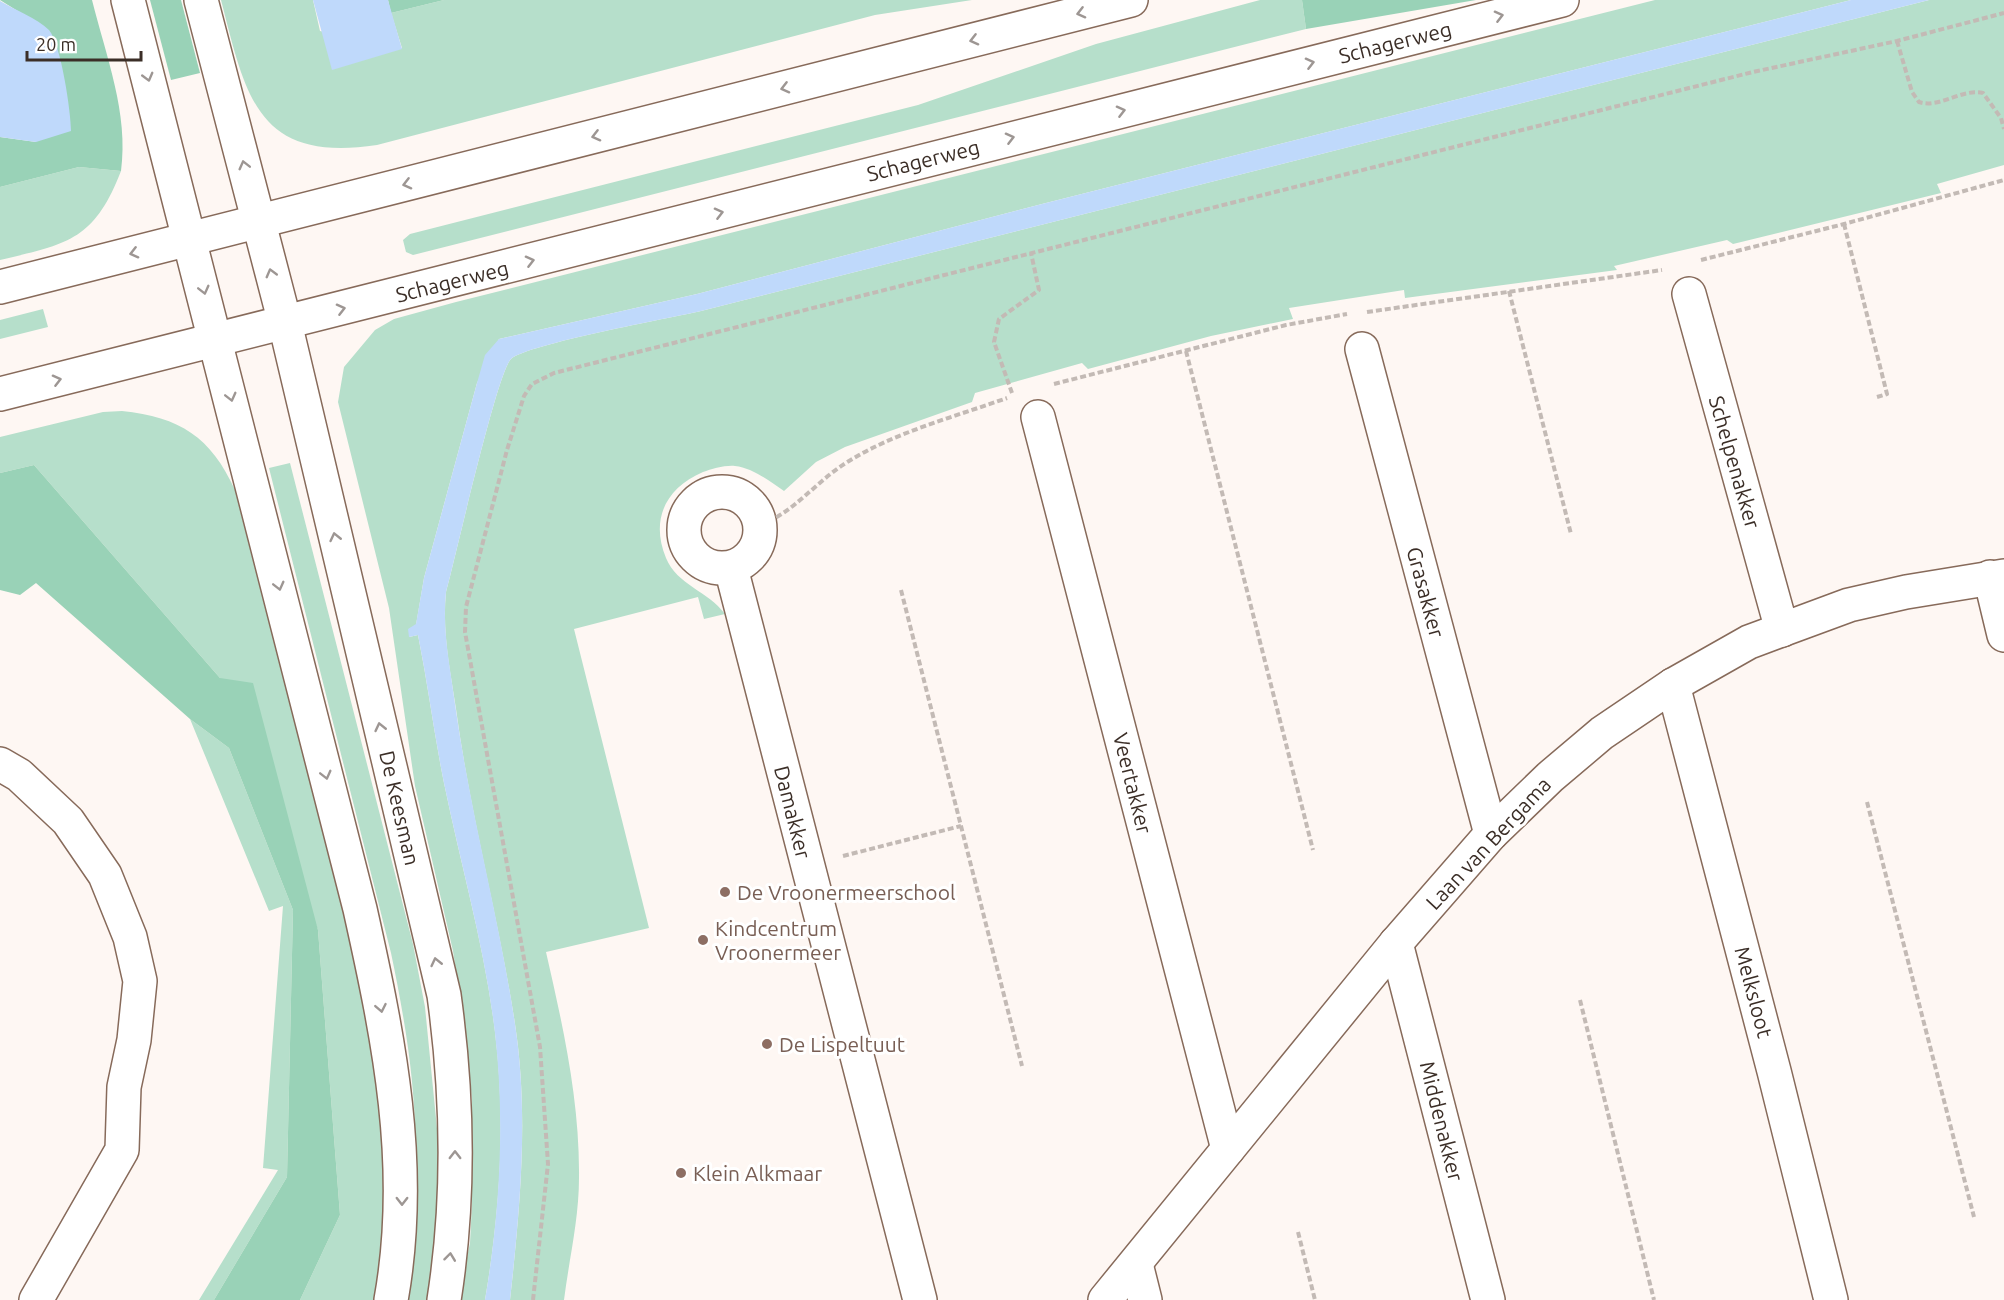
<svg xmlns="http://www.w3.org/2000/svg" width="2004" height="1300" font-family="Ubuntu,sans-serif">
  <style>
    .green { fill: #b6dfcb }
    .forest { fill: #99d2b7 }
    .water { fill: #bfd9fb }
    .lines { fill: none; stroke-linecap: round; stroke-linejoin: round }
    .minor-casing { stroke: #876a5a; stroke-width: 36 }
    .major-casing { stroke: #876a5a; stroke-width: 36 }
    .path { stroke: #c3bab5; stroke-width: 4; stroke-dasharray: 6 3; stroke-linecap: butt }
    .minor { stroke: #fff; stroke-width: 33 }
    .major { stroke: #fff; stroke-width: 33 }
    .oneway { stroke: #9d9693 }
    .education-dot { fill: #8d6e63; stroke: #fff; stroke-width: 2 }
    .labels { text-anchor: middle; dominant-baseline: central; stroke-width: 6; stroke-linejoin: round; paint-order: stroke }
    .street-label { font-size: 21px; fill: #3b2e27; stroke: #fff }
    .education-label { font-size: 21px; fill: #785e54; stroke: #fff; text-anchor: start }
  </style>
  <rect width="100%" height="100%" fill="#fef7f3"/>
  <g class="green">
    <path d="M221,0H313L320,31L402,48L391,13L444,0H972L875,15L377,145C257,163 246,97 221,0Z"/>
    <path d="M1260,0H1302L1306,29L413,255L406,252L403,240L410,234L918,105L1096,44Z"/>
    <path d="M1655,0H1851L1042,204L697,294L499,339L477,383L424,578L416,625L409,637L418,635C428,684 434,734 444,783C461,866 485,948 495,1032C506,1121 500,1212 485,1300H458L470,1243L472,1203V1100L466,1038L453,951L415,786L389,608L338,402L344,367L375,330L394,319L456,302Z"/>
    <path d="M1929,0H2004V165L1937,184L1941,193L1733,244L1727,240L1614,266L1617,270L1405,298L1404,290L1289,308L1293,319L1211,336L1088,369L1082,363L975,393L972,402L845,447L816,462L784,491C769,481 753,468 735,466C725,465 712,469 703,472C666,488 650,519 666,558C677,585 708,591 725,614L704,619L698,597L574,629L649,928L546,952C563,1026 580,1102 579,1178C579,1219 569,1260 564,1300H510C520,1209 529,1115 515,1024C499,919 470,815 456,709C450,669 442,632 446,592C455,560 497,372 511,359C527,344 671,318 701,311Z"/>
    <path d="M79,167L121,171C94,241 67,244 0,260V187Z"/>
    <path d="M43,309L48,327L0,339V320Z"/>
    <path d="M122,411C180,417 211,437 235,490L342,908L361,989L390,1137L380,1300H300L340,1215L318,930L220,678L34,465L0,473V437L103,412Z"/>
    <path d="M290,463L413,944L425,1007L441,1169L431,1300H400C405,1253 414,1205 415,1158C417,1090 405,1020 391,953L269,468Z"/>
    <path d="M190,719L229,748L293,910L287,1177L214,1300H199L278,1170L263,1168L283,906L269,911Z"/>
  </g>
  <g class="forest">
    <path d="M0,0H92C106,56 129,114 121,171L79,167L0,187V137L36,142L48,30Z"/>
    <path d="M150,0H181L200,73L171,80Z"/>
    <path d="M388,0H444L391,13Z"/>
    <path d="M1302,0H1476L1306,29Z"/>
    <path d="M34,465L220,678L253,683L318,930L340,1215L300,1300H214L287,1177L293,910L229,748L190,719L36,583L20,595L0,590V473Z"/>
  </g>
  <g class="water">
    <path d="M313,0H388L402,49L332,70Z"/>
    <path d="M1851,0H1929L701,311C671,318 527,344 511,359C497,372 455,560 446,592C442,630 450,666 455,704C470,812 499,917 515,1024C529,1115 520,1209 510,1300H485C500,1212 505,1121 495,1033C485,948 461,866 444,783C434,734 428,684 418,635L409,637L408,629L416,624L424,578L477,383L485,355L499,339L697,294L1042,204Z"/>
    <path d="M0,1C15,10 37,18 49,30C61,44 71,112 71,131L36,142L0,137Z"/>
  </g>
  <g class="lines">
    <defs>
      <g id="minor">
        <path d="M128,0L360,909C389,1039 415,1167 391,1300"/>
        <path d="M201,0L285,323L444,995C458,1097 460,1198 444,1300"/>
        <path d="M1689,294L1782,630"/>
        <path d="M1362,349L1491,834"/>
        <path d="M1038,417L1228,1149"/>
        <circle cx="722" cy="530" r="38"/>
        <path d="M731,568L920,1300"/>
        <path d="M1990,577L2004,635"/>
        <path d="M1673,685L1774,1071L1831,1300"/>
        <path d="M0,764L19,775L68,821L105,875L130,937L140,981L134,1040L124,1087L122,1150L36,1300"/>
        <path d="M1396,943L1488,1300"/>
        <path d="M1136,1264L1145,1300"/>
        <path d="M1105,1300L1396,943L1491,834L1550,777L1602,733L1673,685L1749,642L1849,605L1906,592L2004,576"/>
      </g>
      <g id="major">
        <path d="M0,287L1131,0"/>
        <path d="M0,394L1562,0"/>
      </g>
    </defs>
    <use href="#minor" class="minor-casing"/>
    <use href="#major" class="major-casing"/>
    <g class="path">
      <path d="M1897,41L1912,92L1919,102C1939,109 1962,88 1983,93L2001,118L2004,129"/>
      <path d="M1844,224L1887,394L1877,397"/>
      <path d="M1701,260L1844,224L2004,180"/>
      <path d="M1509,291L1571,534"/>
      <path d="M1367,312L1662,270"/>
      <path d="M1186,351L1313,850"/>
      <path d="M1054,384L1286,325L1347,314"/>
      <path d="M1012,393L994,342L999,319L1039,290L1031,253"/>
      <path d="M760,525C794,513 817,480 849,461C896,432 954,417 1007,398"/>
      <path d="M901,590L1022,1066"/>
      <path d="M1867,802L1974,1217"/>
      <path d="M843,856L961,826"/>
      <path d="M1580,1000L1654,1300"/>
      <path d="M1298,1232L1315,1300"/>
      <path d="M533,1300L548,1164L540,1047L465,632L466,607L507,450L524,396L532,384L554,373L1753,72L1897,41L2004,13"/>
    </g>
    <use href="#minor" class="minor"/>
    <use href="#major" class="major"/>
  </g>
  <defs><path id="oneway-chevron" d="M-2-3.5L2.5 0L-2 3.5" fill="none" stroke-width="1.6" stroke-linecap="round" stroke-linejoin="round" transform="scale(1.5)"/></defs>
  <g class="oneway">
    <use href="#oneway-chevron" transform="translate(1081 13) rotate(166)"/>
    <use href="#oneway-chevron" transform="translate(1499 16) rotate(-14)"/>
    <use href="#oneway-chevron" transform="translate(974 40) rotate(166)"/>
    <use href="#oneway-chevron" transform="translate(1310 63) rotate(-14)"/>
    <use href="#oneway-chevron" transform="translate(148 77) rotate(75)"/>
    <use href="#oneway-chevron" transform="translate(785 88) rotate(166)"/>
    <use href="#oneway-chevron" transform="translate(1121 111) rotate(-14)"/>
    <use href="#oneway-chevron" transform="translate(596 136) rotate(166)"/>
    <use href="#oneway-chevron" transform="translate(1010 138) rotate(-14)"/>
    <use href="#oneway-chevron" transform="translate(244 165) rotate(-104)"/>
    <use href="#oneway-chevron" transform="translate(407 184) rotate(166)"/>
    <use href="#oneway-chevron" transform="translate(719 213) rotate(-14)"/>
    <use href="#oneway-chevron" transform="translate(134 253) rotate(166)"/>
    <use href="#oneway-chevron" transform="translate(530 261) rotate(-14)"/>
    <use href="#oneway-chevron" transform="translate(271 273) rotate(-105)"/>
    <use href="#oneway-chevron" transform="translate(204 290) rotate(76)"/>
    <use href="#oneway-chevron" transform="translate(341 309) rotate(-14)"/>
    <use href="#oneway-chevron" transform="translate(57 380) rotate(-14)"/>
    <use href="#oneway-chevron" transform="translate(231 397) rotate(76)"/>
    <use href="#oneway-chevron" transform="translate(335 537) rotate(-103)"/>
    <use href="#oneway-chevron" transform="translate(279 586) rotate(76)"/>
    <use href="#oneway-chevron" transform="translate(380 727) rotate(-103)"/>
    <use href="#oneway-chevron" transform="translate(326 775) rotate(76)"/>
    <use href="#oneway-chevron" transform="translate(436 962) rotate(-103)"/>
    <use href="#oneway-chevron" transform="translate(381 1008) rotate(79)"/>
    <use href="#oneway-chevron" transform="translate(455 1155) rotate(-90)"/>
    <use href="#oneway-chevron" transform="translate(402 1201) rotate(90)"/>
    <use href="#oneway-chevron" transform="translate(450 1257) rotate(-83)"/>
  </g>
  <g class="education-dot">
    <circle cx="725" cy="892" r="6"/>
    <circle cx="703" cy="940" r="6"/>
    <circle cx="767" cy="1044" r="6"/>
    <circle cx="681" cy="1173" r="6"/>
  </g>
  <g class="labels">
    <g class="street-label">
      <text transform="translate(1395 42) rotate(-14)">Schagerweg</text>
      <text transform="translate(923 160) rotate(-14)">Schagerweg</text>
      <text transform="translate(452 281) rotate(-14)">Schagerweg</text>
      <text transform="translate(1735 462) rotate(74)">Schelpenakker</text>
      <text transform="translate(1426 592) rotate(75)">Grasakker</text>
      <text transform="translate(1133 783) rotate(76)">Veertakker</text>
      <text transform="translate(400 808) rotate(77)">De Keesman</text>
      <text transform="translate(793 812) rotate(76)">Damakker</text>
      <text transform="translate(1488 843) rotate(-47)">Laan van Bergama</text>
      <text transform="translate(1754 992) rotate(75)">Melksloot</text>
      <text transform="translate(1442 1121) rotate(76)">Middenakker</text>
    </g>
    <g class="education-label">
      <text x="737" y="892">De Vroonermeerschool</text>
      <text x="715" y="928">Kindcentrum<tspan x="715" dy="24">Vroonermeer</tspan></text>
      <text x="779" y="1044">De Lispeltuut</text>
      <text x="693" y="1173">Klein Alkmaar</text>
    </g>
  </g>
  <path d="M27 51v9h114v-9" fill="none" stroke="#3b2e27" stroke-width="3"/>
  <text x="36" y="51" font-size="18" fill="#3b2e27" stroke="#ffffff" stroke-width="4.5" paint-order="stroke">20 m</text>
</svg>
